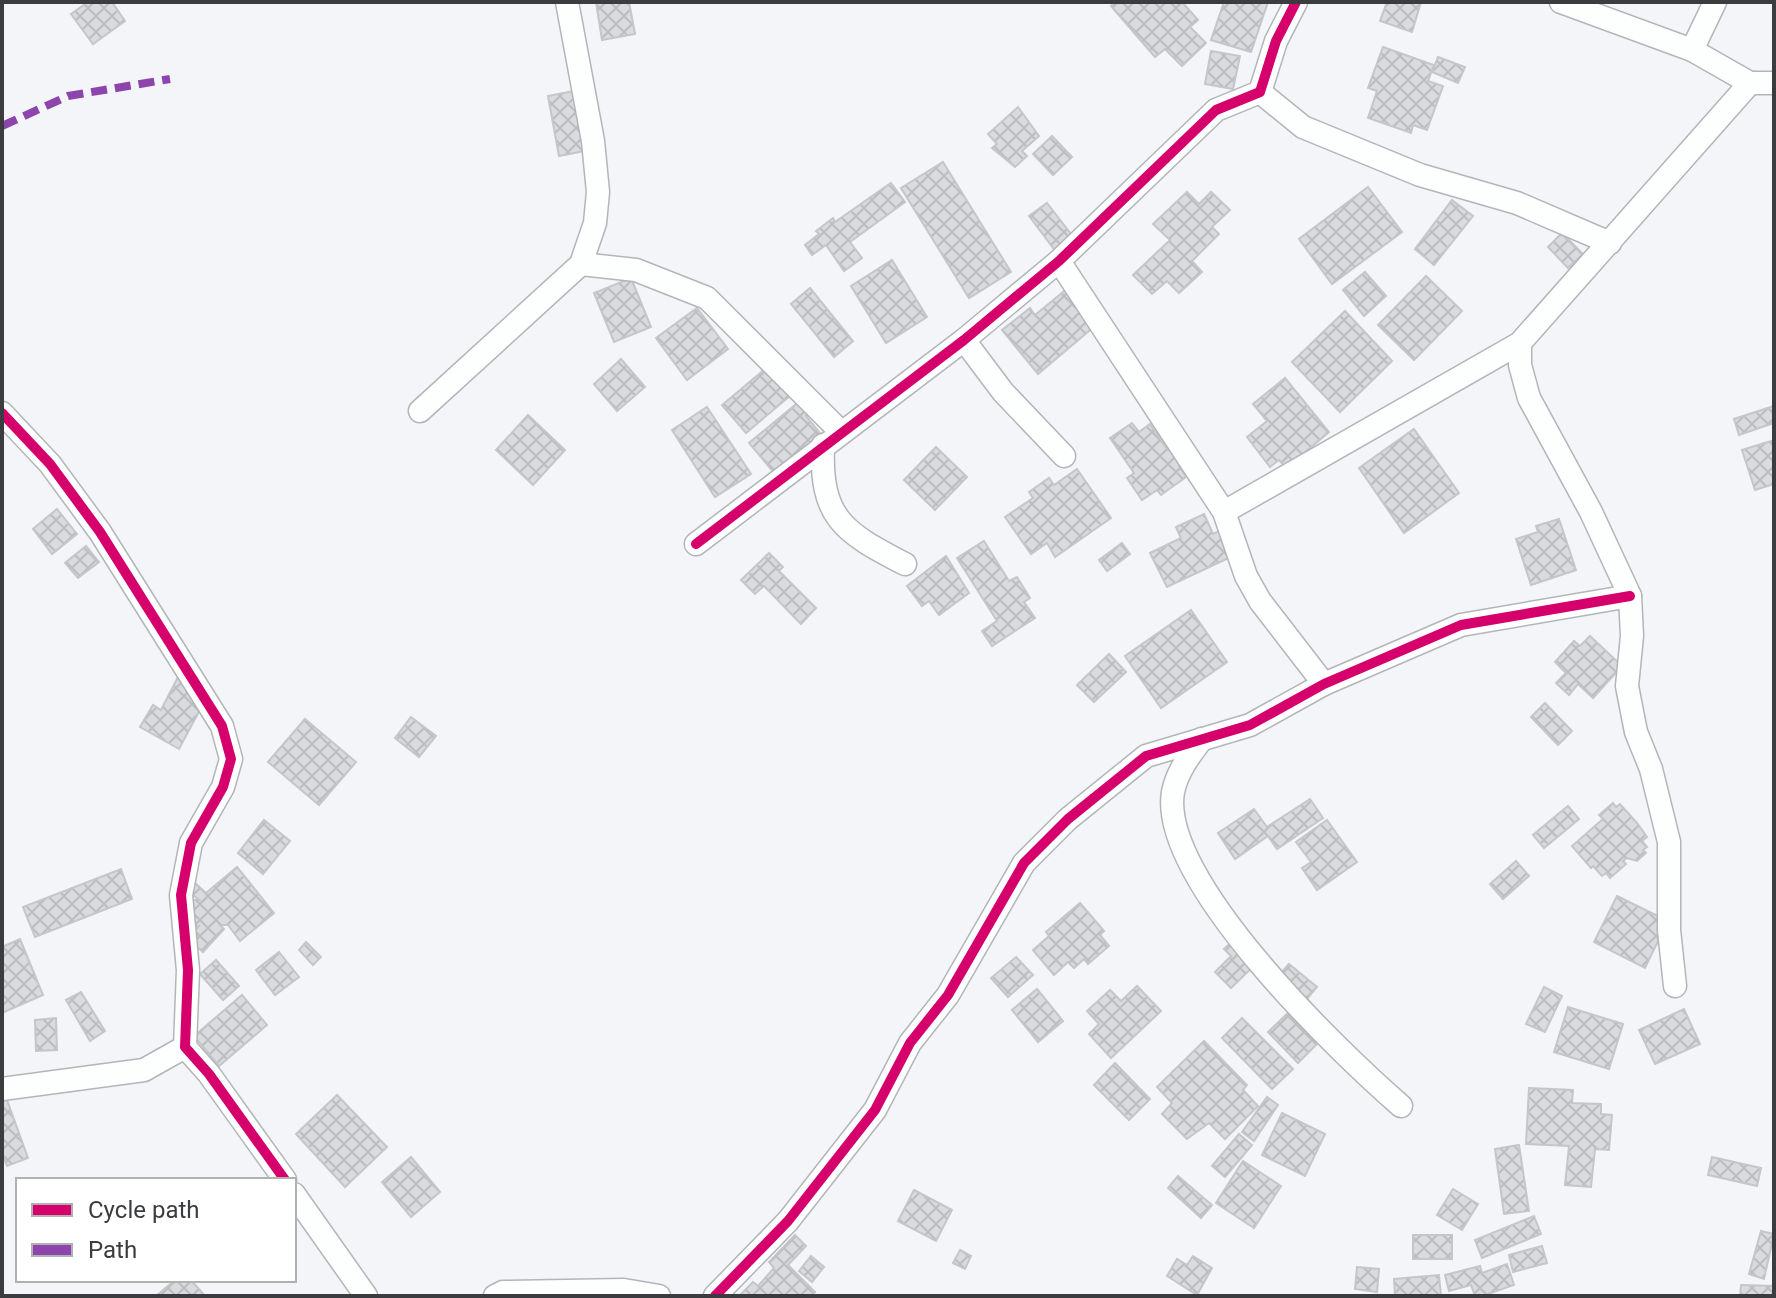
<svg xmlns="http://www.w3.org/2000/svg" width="1776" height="1298" font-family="Roboto,sans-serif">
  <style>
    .building { fill: url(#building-cross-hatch); stroke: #c5c6c9; stroke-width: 2 }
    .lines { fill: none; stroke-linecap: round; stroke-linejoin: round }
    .minor-casing { stroke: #b3b5b8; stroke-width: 25 }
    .minor { stroke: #fdfefe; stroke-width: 22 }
    .quiet { stroke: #8e44ad; stroke-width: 8; stroke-dasharray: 16 8; stroke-linecap: butt }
    .cycleway-casing { stroke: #fff; stroke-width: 15 }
    .cycleway { stroke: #d6006c; stroke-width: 10 }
  </style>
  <defs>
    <pattern id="building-cross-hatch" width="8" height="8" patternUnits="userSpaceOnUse" patternTransform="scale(2)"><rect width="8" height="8" fill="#d9dbde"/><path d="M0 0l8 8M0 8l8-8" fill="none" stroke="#bbbdc0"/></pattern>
  </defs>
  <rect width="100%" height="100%" fill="#f3f5f9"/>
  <g class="building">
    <path d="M88,2H112L125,21L93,44L71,14Z"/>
    <path d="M596,2H629L635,34L602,40Z"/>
    <path d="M1115,2H1182L1198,20L1190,27L1206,43L1182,66L1165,49L1155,57L1111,6Z"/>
    <path d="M1224,2H1268L1251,52L1211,40Z"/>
    <path d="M1387,2H1421L1412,32L1380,21Z"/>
    <path d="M1383,47L1434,65L1428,81L1443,86L1427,130L1413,125L1411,133L1368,118L1377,91L1368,88Z"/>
    <path d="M1211,51L1240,56L1233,89L1205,84Z"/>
    <path d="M1438,57L1465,67L1458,83L1432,72Z"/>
    <path d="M584,89L595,149L559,156L548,96Z"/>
    <path d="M1018,107L1039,136L1022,151L1027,156L1015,167L992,148L997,144L988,134Z"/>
    <path d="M1052,136L1072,157L1053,175L1033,154Z"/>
    <path d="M943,162L1011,272L969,298L901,188Z"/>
    <path d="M891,183L905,202L850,242L862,258L844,271L826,245L812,255L805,245L819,234L816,231L833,218L835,222Z"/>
    <path d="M1368,187L1402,232L1332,284L1299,239Z"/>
    <path d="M1187,192L1199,204L1211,192L1230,210L1212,227L1219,234L1192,261L1202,272L1179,293L1167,281L1152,294L1133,275L1170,240L1153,224Z"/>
    <path d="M1452,200L1473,216L1434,265L1415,249Z"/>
    <path d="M1047,203L1075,239L1057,253L1029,216Z"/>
    <path d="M1562,233L1583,254L1568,268L1548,247Z"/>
    <path d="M892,260L927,317L886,343L851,286Z"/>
    <path d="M1365,272L1386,296L1364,316L1343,290Z"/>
    <path d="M1426,276L1462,311L1414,360L1378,325Z"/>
    <path d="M631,278L651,327L614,342L594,293Z"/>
    <path d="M1074,283L1103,319L1038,374L1002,330L1030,308L1035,315Z"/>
    <path d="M810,288L853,341L834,357L791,304Z"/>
    <path d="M697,308L728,349L687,380L656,338Z"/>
    <path d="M1345,311L1392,361L1340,412L1292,362Z"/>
    <path d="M621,359L645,387L617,411L594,384Z"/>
    <path d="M766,368L790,396L746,433L722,405Z"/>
    <path d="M1285,378L1329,432L1286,468L1279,460L1270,467L1247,437L1267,421L1253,404Z"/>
    <path d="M801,400L811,412L806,416L823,437L776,475L749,443Z"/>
    <path d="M1774,406V423L1739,435L1734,419Z"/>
    <path d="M707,407L751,474L715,497L672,430Z"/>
    <path d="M528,415L565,450L533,485L496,450Z"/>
    <path d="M1132,423L1139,432L1150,424L1168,450L1175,445L1187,461L1179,466L1186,477L1161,495L1157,490L1142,500L1127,478L1134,473L1110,438Z"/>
    <path d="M1414,429L1459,493L1404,533L1359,468Z"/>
    <path d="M1774,440V484L1755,490L1742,450Z"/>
    <path d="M936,447L967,477L935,510L904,480Z"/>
    <path d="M1077,469L1111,518L1055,557L1047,543L1031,554L1005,517L1033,498L1029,492L1049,478L1054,485Z"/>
    <path d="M57,509L77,534L52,554L33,529Z"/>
    <path d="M1204,514L1213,534L1223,529L1235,555L1167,587L1150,553L1181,538L1176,527Z"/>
    <path d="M1559,519L1576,570L1531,585L1516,539L1538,532L1536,526Z"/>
    <path d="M984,541L1009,581L1017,577L1030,598L1024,602L1035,618L992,646L982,631L997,621L957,558Z"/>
    <path d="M1122,543L1130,554L1107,571L1099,560Z"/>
    <path d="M86,546L99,562L78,578L65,563Z"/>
    <path d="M769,553L783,567L779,571L816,608L801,624L764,586L755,594L741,580Z"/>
    <path d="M946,556L969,593L939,615L929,601L922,606L907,586Z"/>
    <path d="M1191,610L1227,662L1161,708L1125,656Z"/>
    <path d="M1590,636L1622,666L1593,698L1578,684L1569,695L1556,683L1566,673L1555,662L1574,641L1580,646Z"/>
    <path d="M1109,654L1126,672L1094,702L1077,685Z"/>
    <path d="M179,675L210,691L179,749L140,727L153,705L161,710Z"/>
    <path d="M1545,703L1572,731L1558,745L1531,717Z"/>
    <path d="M411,717L436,736L419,757L395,738Z"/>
    <path d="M305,719L356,762L319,805L268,762Z"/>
    <path d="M1310,799L1323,818L1277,849L1268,836L1235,859L1218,833L1254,809L1267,827Z"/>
    <path d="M1613,803L1616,807L1620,804L1637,823L1647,837L1642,841L1647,847L1643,850L1646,853L1637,861L1627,858L1623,861L1626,864L1610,878L1606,873L1602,876L1593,866L1591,868L1572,846L1603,819L1599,815Z"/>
    <path d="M1568,806L1579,819L1544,848L1533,835Z"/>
    <path d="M264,820L290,841L263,874L238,853Z"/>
    <path d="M1327,820L1357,862L1317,890L1302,868L1311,862L1296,842Z"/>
    <path d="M1516,861L1529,876L1503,899L1490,884Z"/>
    <path d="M237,867L274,913L240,941L228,925H220L224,929L203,952L188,939L199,926H193L192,900H199L187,890L194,882L206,893Z"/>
    <path d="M121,869L132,899L35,937L23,907Z"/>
    <path d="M1617,896L1668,921L1645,968L1594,942Z"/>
    <path d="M1080,903L1104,931L1100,935L1109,946L1088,964L1084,959L1074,968L1068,962L1054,975L1033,950L1049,936L1046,932Z"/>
    <path d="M1240,934L1263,957L1231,988L1215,972L1231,956L1224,949Z"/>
    <path d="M20,939L43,995L2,1013V947Z"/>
    <path d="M306,942L321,957L313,965L299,950Z"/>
    <path d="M279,952L299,977L275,995L256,970Z"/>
    <path d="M1016,957L1033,975L1008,997L991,978Z"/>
    <path d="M216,960L239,986L223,1000L200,974Z"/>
    <path d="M1289,964L1317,987L1302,1005L1274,981Z"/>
    <path d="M1137,986L1161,1011L1111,1058L1089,1034L1099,1024L1087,1011L1110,990L1121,1001Z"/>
    <path d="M1544,987L1562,996L1545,1032L1526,1024Z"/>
    <path d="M1037,989L1063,1021L1038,1042L1012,1010Z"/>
    <path d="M81,992L105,1031L90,1041L66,1000Z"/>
    <path d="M242,995L267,1025L219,1066L194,1036Z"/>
    <path d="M1568,1007L1623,1024L1609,1069L1554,1052Z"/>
    <path d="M1684,1009L1700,1044L1655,1064L1639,1030Z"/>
    <path d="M1291,1010L1321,1040L1298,1063L1268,1032Z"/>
    <path d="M56,1018L57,1050L36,1051L35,1020Z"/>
    <path d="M1242,1018L1293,1069L1272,1089L1222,1038Z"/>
    <path d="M1204,1041L1247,1085L1243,1090L1258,1106L1225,1139L1209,1123L1187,1139L1162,1114L1172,1103L1157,1087Z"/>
    <path d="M1115,1063L1150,1099L1129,1120L1094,1085Z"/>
    <path d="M1529,1088L1573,1090L1572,1103L1601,1104V1114L1612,1115L1609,1150L1595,1149L1591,1187L1565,1185L1569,1146L1526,1144Z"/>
    <path d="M3,1089L28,1158L7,1166L2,1152Z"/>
    <path d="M337,1095L387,1147L345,1187L296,1134Z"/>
    <path d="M1267,1097L1278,1105L1254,1141L1242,1132Z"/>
    <path d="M1282,1113L1325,1134L1305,1176L1262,1155Z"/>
    <path d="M1239,1134L1252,1145L1225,1177L1212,1166Z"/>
    <path d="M1519,1145L1529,1211L1504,1214L1495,1149Z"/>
    <path d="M411,1157L440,1192L411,1217L382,1182Z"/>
    <path d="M1712,1157L1761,1168L1757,1186L1708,1175Z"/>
    <path d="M1243,1161L1281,1186L1254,1228L1216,1203Z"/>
    <path d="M1178,1176L1212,1205L1201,1218L1168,1188Z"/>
    <path d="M1453,1189L1478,1204L1462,1230L1437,1215Z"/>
    <path d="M914,1190L952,1210L936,1241L898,1221Z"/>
    <path d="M1534,1216L1541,1234L1482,1258L1475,1240Z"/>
    <path d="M1761,1231L1774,1234L1764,1279L1749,1274Z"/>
    <path d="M795,1235L806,1246L788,1265L815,1292L811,1296H739L753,1282L758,1286L774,1268L769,1262Z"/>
    <rect x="1413" y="1235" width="39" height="24"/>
    <path d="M1542,1246L1547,1263L1513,1272L1509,1255Z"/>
    <path d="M960,1250L971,1256L965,1269L953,1263Z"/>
    <path d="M811,1256L824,1267L812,1282L799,1271Z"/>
    <path d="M1193,1256L1212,1268L1197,1295L1167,1276L1177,1259L1187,1265Z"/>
    <path d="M1507,1264L1514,1285L1482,1296H1475L1471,1285L1449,1291L1445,1275L1480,1266L1482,1273Z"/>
    <path d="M1357,1267L1379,1269L1377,1292L1355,1289Z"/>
    <path d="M1439,1275L1441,1296H1395L1394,1279Z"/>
    <path d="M175,1280H191L205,1296H156Z"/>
    <path d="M1741,1285L1774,1286V1296H1740Z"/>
  </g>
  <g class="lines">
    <defs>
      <g id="minor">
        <path d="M1561,2L1692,50L1750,83H1774"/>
        <path d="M1692,50L1715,2"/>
        <path d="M1260,92L1303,127L1420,175L1517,203L1610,243"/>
        <path d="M1059,261L1224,512L1246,576L1260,601L1324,684"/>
        <path d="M581,264L636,270L707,298L841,432"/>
        <path d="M964,340L1003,392L1064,456"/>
        <path d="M1520,343V365L1529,398L1591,512L1630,596L1632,636L1627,686L1636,732L1651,769L1669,842V930L1675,986"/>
        <path d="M420,411L581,264L595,223L598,192L593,141L567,2"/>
        <path d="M2,413L50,464L100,532L222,726L231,759L223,787L191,843L181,895L188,970L185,1047L209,1074L285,1180"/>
        <path d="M823,445C820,518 843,532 905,564"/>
        <path d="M1224,512L1520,343L1750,83"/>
        <path d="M696,544L964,340L1059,261L1216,110L1260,92L1276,41L1296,2"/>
        <path d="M1202,739C1189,756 1177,772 1173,792C1158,879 1339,1052 1401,1106"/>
        <path d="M2,1089L144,1070L185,1047"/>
        <path d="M294,1194L366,1296"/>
        <path d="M495,1296L503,1292L624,1290L659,1296"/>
        <path d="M715,1296L788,1221L875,1110L910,1043L948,995L1024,863L1068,819L1146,756L1250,725L1324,684L1461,625L1630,596"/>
      </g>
    </defs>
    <use href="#minor" class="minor-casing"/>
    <use href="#minor" class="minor"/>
    <path class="quiet" d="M2,126L68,96L170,79"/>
    <defs>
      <g id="cycleway">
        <path d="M2,413L50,464L100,532L222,726L231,759L223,787L191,843L181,895L188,970L185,1047L209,1074L285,1180"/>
        <path d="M696,544L964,340L1059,261L1216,110L1260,92L1276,41L1296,2"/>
        <path d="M715,1296L788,1221L875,1110L910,1043L948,995L1024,863L1068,819L1146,756L1250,725L1324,684L1461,625L1630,596"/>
      </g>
    </defs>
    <use href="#cycleway" class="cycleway-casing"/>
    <use href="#cycleway" class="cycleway"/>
  </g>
  <rect width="1776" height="1298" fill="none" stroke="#3b3c3f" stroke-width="8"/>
  <rect x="16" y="1178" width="280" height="104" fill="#ffffff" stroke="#b1b1b2" stroke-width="2"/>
  <rect x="32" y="1204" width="40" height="12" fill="#d6006c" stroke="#b1b1b2" stroke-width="2"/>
  <text x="88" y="1218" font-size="24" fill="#3b3c3f">Cycle path</text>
  <rect x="32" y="1244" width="40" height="12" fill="#8e44ad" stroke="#b1b1b2" stroke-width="2"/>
  <text x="88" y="1258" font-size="24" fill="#3b3c3f">Path</text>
</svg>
